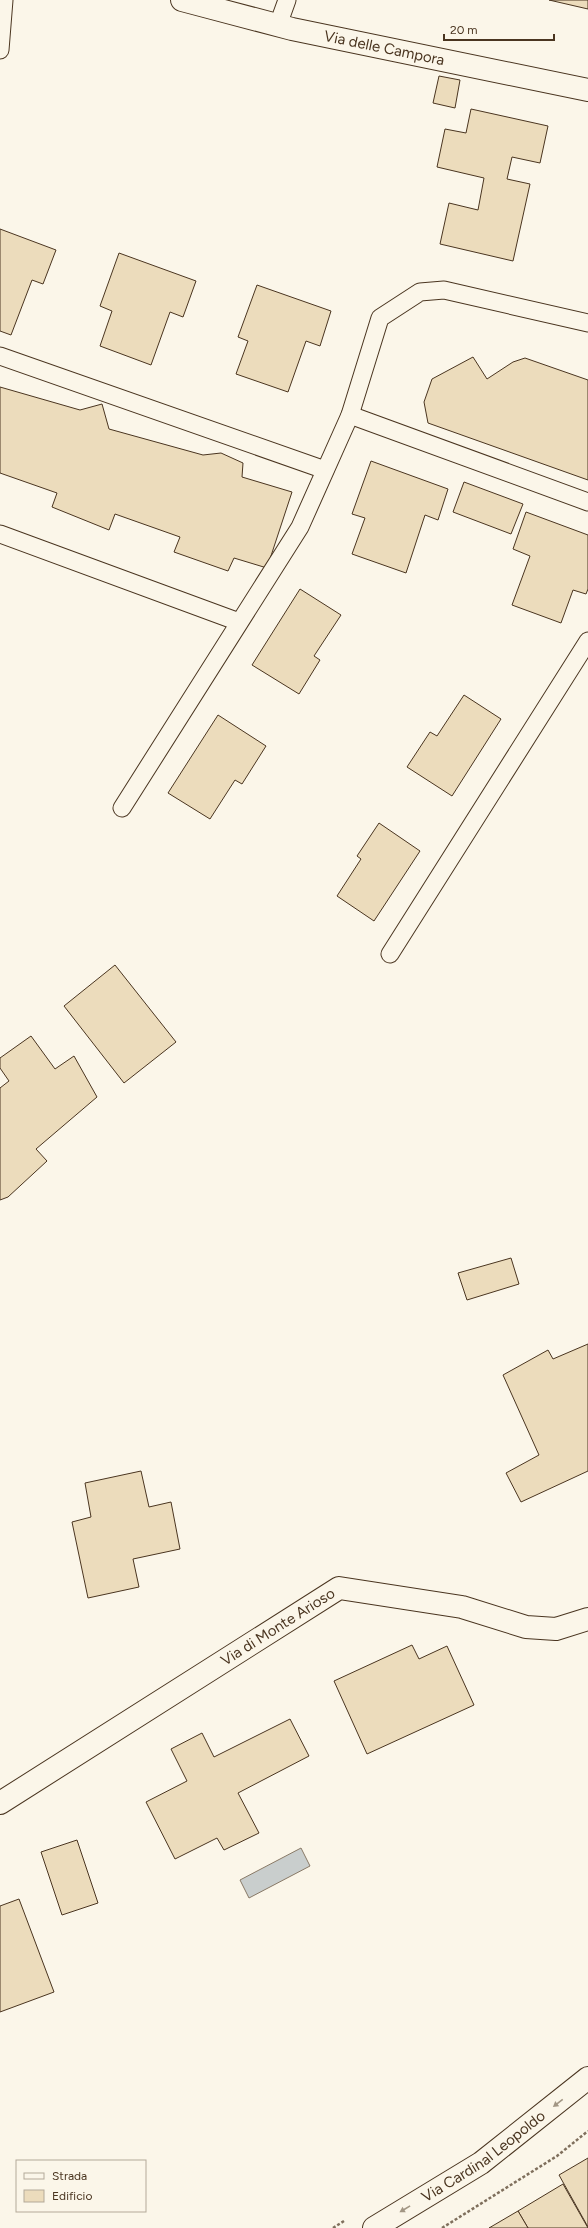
<svg xmlns="http://www.w3.org/2000/svg" width="588" height="2228" font-family="Figtree,sans-serif">
  <style>
    .water { fill: #c9cecd; stroke: #887966 }
    .building { fill: #ecdcbc; stroke: #4a3520 }
    .lines { fill: none; stroke-linecap: round; stroke-linejoin: round }
    .service-casing { stroke: #4a3520; stroke-width: 19 }
    .minor-casing { stroke: #4a3520; stroke-width: 24 }
    .path { stroke: #7f6f5c; stroke-width: 2.5; stroke-dasharray: 3 2; stroke-linecap: butt }
    .service { stroke: #fbf6e9; stroke-width: 17 }
    .minor { stroke: #fbf6e9; stroke-width: 22 }
    .oneway { fill: #a29684 }
    .labels { text-anchor: middle; dominant-baseline: central; stroke-width: 3; stroke-linejoin: round; paint-order: stroke }
    .street-label { font-size: 15px; fill: #4a3520; stroke: #fbf6e9 }
  </style>
  <rect width="100%" height="100%" fill="#fbf6e9"/>
  <path class="water" d="M301,1848L310,1866L249,1898L240,1880Z"/>
  <g class="building">
    <path d="M549,0H588V9Z"/>
    <path d="M439,76L460,80L455,108L433,103Z"/>
    <path d="M471,109L548,126L540,163L512,157L507,179L530,184L513,261L440,244L449,203L478,210L484,178L437,167L445,129L466,133Z"/>
    <path d="M0,229L56,250L43,284L32,280L11,335L0,331Z"/>
    <path d="M119,253L196,281L183,317L170,312L151,365L100,346L112,311L100,306Z"/>
    <path d="M257,285L331,311L320,346L306,341L288,392L236,374L248,341L238,337Z"/>
    <path d="M473,357L487,379L513,362L525,358L588,380V480L428,423L424,402L432,379Z"/>
    <path d="M0,387L80,410L102,404L109,429L203,455L221,453L243,463L242,477L292,492L267,568L234,558L228,571L174,552L180,537L115,514L109,530L52,507L57,493L0,473Z"/>
    <path d="M371,461L448,489L438,520L425,515L406,573L352,554L365,518L352,514Z"/>
    <path d="M464,482L523,504L511,534L453,512Z"/>
    <path d="M526,512L588,535V589L586,594L573,590L561,623L512,605L530,556L513,549Z"/>
    <path d="M300,589L341,615L314,656L320,660L299,694L252,665Z"/>
    <path d="M464,695L501,719L452,796L407,767L430,732L437,736Z"/>
    <path d="M218,715L266,746L242,784L235,780L210,819L168,793Z"/>
    <path d="M379,823L420,851L374,921L337,896L361,859L357,856Z"/>
    <path d="M115,965L176,1042L124,1083L64,1006Z"/>
    <path d="M31,1036L55,1069L74,1056L97,1097L36,1149L47,1161L8,1197L0,1200V1088L9,1081L0,1068V1058Z"/>
    <path d="M511,1258L519,1284L467,1300L458,1273Z"/>
    <path d="M588,1344V1471L521,1502L506,1473L539,1455L503,1375L548,1350L553,1359Z"/>
    <path d="M141,1471L149,1507L171,1502L180,1549L133,1559L139,1587L88,1598L72,1522L91,1517L85,1483Z"/>
    <path d="M412,1645L419,1659L447,1646L474,1705L367,1754L334,1681Z"/>
    <path d="M290,1719L309,1756L238,1793L259,1833L224,1850L217,1838L175,1859L146,1802L187,1781L171,1749L202,1733L214,1757Z"/>
    <path d="M77,1840L98,1903L62,1915L41,1852Z"/>
    <path d="M19,1899L54,1992L0,2012V1906Z"/>
    <path d="M588,2158V2227L559,2175Z"/>
    <path d="M563,2184L588,2228H528L518,2211Z"/>
    <path d="M518,2211L528,2228H489Z"/>
  </g>
  <g class="lines">
    <defs>
      <g id="service">
        <path d="M278,25L287,0"/>
        <path d="M0,50L4,0"/>
        <path d="M0,356L325,470"/>
        <path d="M350,415L588,502"/>
        <path d="M0,534L239,622"/>
        <path d="M122,808L300,527L350,415L380,318L420,292L444,290L588,323"/>
        <path d="M390,954L588,641"/>
      </g>
      <g id="minor">
        <path id="s1" d="M182,0L292,29L588,90"/>
        <path id="s2" d="M0,1803L339,1588L462,1607L526,1627L556,1629L588,1619"/>
        <path id="s3" d="M374,2228L481,2163L588,2078"/>
      </g>
    </defs>
    <use href="#service" class="service-casing"/>
    <use href="#minor" class="minor-casing"/>
    <g class="path">
      <path d="M333,2228L344,2221"/>
      <path d="M442,2228L557,2156L588,2131"/>
    </g>
    <use href="#service" class="service"/>
    <use href="#minor" class="minor"/>
  </g>
  <defs><path id="oneway-solid" d="M-6-.8H1V-3.2L6.5 0L1 3.2V.8H-6Z"/></defs>
  <g class="oneway">
    <use href="#oneway-solid" transform="translate(558 2103) rotate(142)"/>
    <use href="#oneway-solid" transform="translate(405 2209) rotate(149)"/>
  </g>
  <g class="labels">
    <g class="street-label">
      <text stroke="none"><textPath href="#s1" startOffset="208">Via delle Campora</textPath></text>
      <text stroke="none"><textPath href="#s2" startOffset="329">Via di Monte Arioso</textPath></text>
      <text stroke="none"><textPath href="#s3" startOffset="131">Via Cardinal Leopoldo</textPath></text>
    </g>
  </g>
  <rect x="16" y="2160" width="130" height="52" fill="#fbf6e9" stroke="#b4a999"/>
  <rect x="24" y="2173" width="20" height="6" fill="#fbf6e9" stroke="#b4a999"/>
  <text x="52" y="2180" font-size="12" fill="#4a3520">Strada</text>
  <rect x="24" y="2190" width="20" height="12" fill="#ecdcbc" stroke="#b4a999"/>
  <text x="52" y="2200" font-size="12" fill="#4a3520">Edificio</text>
  <path d="M444 34v6h110v-6" fill="none" stroke="#4a3520" stroke-width="2"/>
  <text x="450" y="34" font-size="12" fill="#4a3520" stroke="#fbf6e9" stroke-width="3" paint-order="stroke">20 m</text>
</svg>
